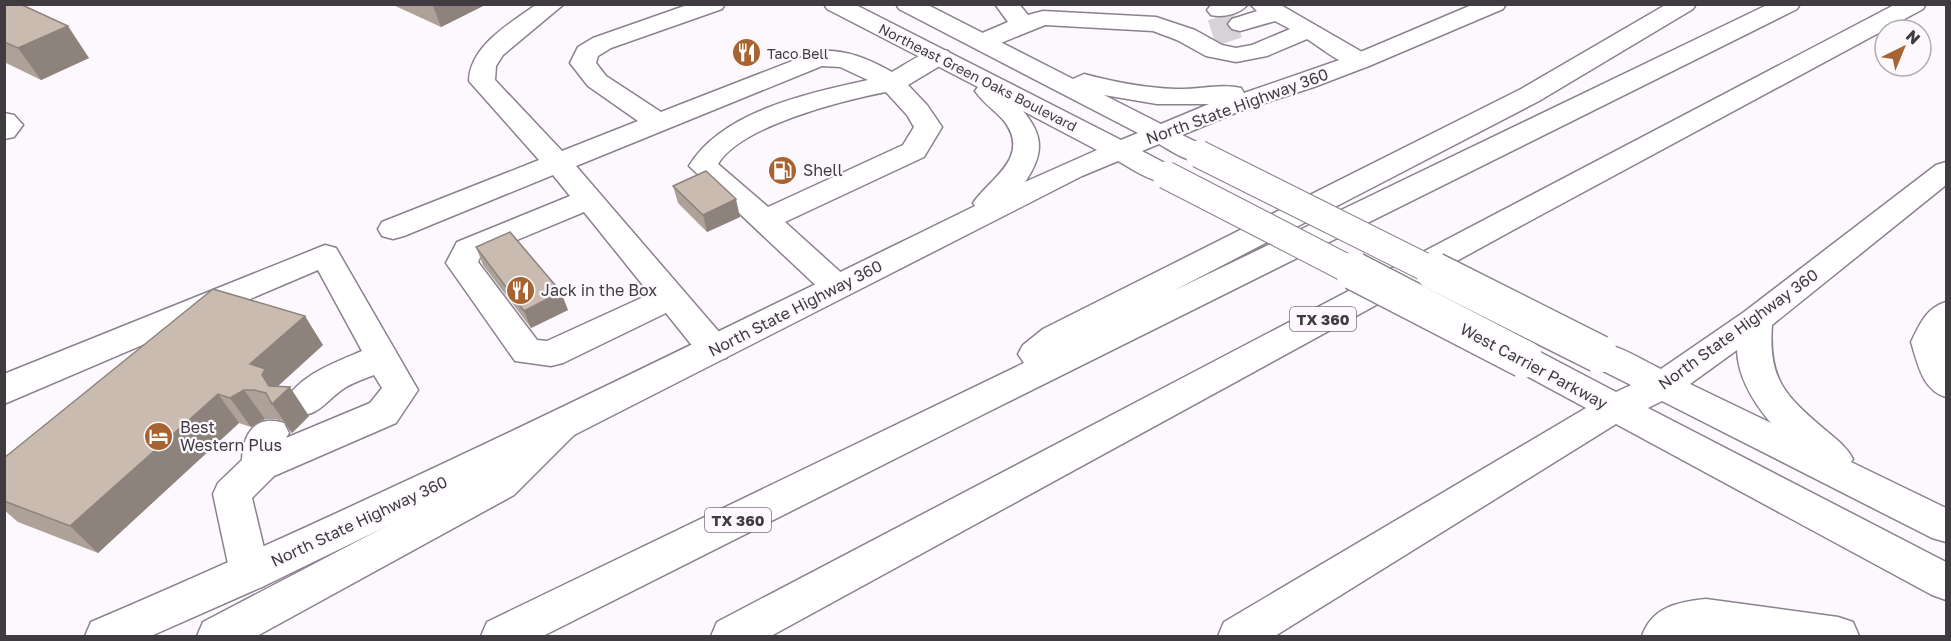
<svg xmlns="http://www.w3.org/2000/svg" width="1951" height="641" font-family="'Golos Text',sans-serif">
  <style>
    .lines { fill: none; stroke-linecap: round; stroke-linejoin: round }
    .minor-tunnel { stroke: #d7d2d8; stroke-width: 27; stroke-dasharray: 27 14; stroke-linecap: butt }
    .minor-casing { stroke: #8b818e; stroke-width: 3 }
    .major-casing { stroke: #8b818e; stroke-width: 3 }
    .highway-casing { stroke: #8b818e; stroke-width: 3 }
    .minor { fill: #fff; fill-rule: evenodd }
    .major { fill: #fff; fill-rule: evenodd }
    .highway { fill: #fff; fill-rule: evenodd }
    .major-bridge-far1-casing { stroke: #8b818e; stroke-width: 29; stroke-linecap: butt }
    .major-bridge-casing { stroke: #8b818e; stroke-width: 40; stroke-linecap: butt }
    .major-bridge-far1 { stroke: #fff; stroke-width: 27 }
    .major-bridge { stroke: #fff; stroke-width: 37 }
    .wall { fill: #aea198 }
    .shaded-wall { fill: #8d837c }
    .building { fill: #cabbb1; stroke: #8d837c; stroke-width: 1.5 }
    .labels { text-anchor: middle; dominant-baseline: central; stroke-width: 4.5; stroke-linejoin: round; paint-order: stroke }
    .far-poi-label { font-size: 14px; fill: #3f3b41; stroke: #fdf8fe; text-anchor: start }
    .far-street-label { font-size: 14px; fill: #3f3b41; stroke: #fdf8fe }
    .shield { fill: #fdf8fe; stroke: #78747a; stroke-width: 1.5 }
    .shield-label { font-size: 15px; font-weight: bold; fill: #3f3b41 }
    .street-label { font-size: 16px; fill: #3f3b41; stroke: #fdf8fe }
    .poi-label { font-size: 16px; fill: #3f3b41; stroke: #fdf8fe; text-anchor: start }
  </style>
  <rect width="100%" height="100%" fill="#fdf8fe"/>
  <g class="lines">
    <path class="minor-tunnel" d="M1212,33L1240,24"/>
    <defs>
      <g id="minor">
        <path d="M537,4H564L503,55L496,66L495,80L562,151L638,121L588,86L570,63L578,47L593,38L690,4H725L722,9L611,48L598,56L596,63L606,76L661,112L818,51C846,49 869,59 892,72C909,63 928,46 948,51L951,56L948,61L908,85L927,105L942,127L924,157L785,222L847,278L852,286L847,294L836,297L825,294L689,166C722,111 809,93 868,80L840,67L822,66L576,166L726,340L731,349L726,358L714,361L702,358L666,313L563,363L551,366L515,361L446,263L457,242L570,196L553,175L404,236L393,239L382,236L378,229L382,222L539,160L469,81C470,45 511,23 537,4ZM886,92L907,115L914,127L903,145L768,207L718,164C740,126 844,100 886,92ZM584,212L650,294L547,341L537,340L478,262L481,255Z"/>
        <path d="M995,4H1019L1028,15L1043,11L1156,17L1195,30L1222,45L1236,48L1252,45L1290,29L1275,21L1240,31L1232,29L1228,24L1232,19L1257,11L1250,4H1279L1369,56L1373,61L1369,66C1348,72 1325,50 1307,39L1267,56L1236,62L1206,56L1177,40L1153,31L1045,25L991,47L982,49L973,47L970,42L973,37L1008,22Z"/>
        <path d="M1248,4C1241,14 1222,18 1211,15L1207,10L1212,4Z"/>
        <path d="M4,113L14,115L23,125L14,137L4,139Z"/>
        <path d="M325,245L336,248L418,390L396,423L274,476L252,498L270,573L264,586L250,591L236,586L230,573L213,494L218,483L242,460C243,433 256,414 284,423L289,433L286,438L370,403L382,388L374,375C364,379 352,383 343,389C323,403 316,421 289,413L284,403C299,375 334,363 362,351L318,270L4,404V374Z"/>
        <path d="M1946,302V397C1922,390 1918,364 1911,342C1920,324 1926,308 1946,302Z"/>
        <path d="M1706,599L1838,617L1853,622L1859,636H1642C1652,607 1677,602 1706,599Z"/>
      </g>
      <g id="major">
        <path d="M824,4H854L1121,140L1138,133L899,9L896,4H926L1073,79L1084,74C1114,82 1145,88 1176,89C1197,90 1221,83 1241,88L1244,93L1351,56L1474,4H1506L1503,9L1369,66L1314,87L1240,111L1182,135L1209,148L1213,154L1209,160C1190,165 1175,153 1159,144L1142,151L1176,169L1180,175L1176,181C1155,186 1136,171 1118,161L1082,176L574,435L264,586L151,636H85L91,622C391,494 683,349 975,206L973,203C989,179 1031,158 1005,122C996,111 983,103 975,91L978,87L827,9ZM1104,95L1157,104H1209L1161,124ZM1023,111L1097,150L1025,182C1043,155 1045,137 1023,111Z"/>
        <path d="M1946,162V185L1772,325C1768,378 1784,395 1824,429C1835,438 1846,446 1853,459L1851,462L1946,508V542L1932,538L1662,401L1648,408L1946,562V600L1932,595L1616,424L1275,636H1218L1224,622L1586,408L1512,368L1507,359L1512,350L1524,346L1536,350L1616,392L1631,385L1587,363L1582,354L1587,345C1611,338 1639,359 1661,369L1744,312L1936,165ZM1737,350C1738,378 1754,403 1771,423L1690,384Z"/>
      </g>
      <g id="highway">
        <path d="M1667,4H1696L1693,9L1539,101L1173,291L1769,4H1800L1797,9L986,413L543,636H481L487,622L1024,363L1018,354L1023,345L1043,329L1521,89Z"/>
        <path d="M1896,4H1926L1923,9L1528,222L771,636H711L717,622Z"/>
        <path d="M561,411L574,415L579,425L574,435L514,495L257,636H197L203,622L488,473L548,415Z"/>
      </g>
    </defs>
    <use href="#minor" class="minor-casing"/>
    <use href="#major" class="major-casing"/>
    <use href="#highway" class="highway-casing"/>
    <use href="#minor" class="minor"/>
    <use href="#major" class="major"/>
    <use href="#highway" class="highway"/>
    <defs>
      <g id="major-bridge-far1">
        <path d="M1199,154L1437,273"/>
        <path d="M1166,175L1356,273"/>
      </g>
      <g id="major-bridge">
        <path d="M1354,271L1524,359"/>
        <path d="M1434,271L1599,354"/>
      </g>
    </defs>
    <use href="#major-bridge-far1" class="major-bridge-far1-casing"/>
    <use href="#major-bridge" class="major-bridge-casing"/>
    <use href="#major-bridge-far1" class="major-bridge-far1"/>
    <use href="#major-bridge" class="major-bridge"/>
  </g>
  <g class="wall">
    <path d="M4,4L89,58L41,80L4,62Z"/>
    <path d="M391,4H487L441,27Z"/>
    <path d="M673,186L740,217L707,232L678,203Z"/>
    <path d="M476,247L568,310L531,328L483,265Z"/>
    <path d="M323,345L278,386L309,416L292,433L283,421L275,419H265L251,427L239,423L98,553L18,522L4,510V458Z"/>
  </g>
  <g class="shaded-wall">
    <path d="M436,4H487L441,27L433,6Z"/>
    <path d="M68,26L89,58L41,80L18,48Z"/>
    <path d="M736,199L740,217L707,232L703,215Z"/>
    <path d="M561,292L568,310L531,328L524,311Z"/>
    <path d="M305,316L323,345L278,386L290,387L309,416L292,433L272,404L250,364Z"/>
    <path d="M244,390L265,419L251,427L230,398Z"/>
    <path d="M218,394L239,423L98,553L70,526Z"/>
  </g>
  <g class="building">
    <path d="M4,4H20L68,26L18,48L4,42Z"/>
    <path d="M706,171L736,199L703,215L673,186Z"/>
    <path d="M510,232L561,292L524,311L476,247Z"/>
    <path d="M213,289L305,316L250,364L265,369L262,375L269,386L290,387L272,404L266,393L254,390H244L230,398L218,394L70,526L4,501V458Z"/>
  </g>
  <defs>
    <symbol id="restaurant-disc" viewBox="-11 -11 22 22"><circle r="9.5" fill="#a76432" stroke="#fdf8fe"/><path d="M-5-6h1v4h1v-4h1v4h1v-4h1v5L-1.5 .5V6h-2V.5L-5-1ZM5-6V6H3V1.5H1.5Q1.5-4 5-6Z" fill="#fff"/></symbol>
    <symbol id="fuel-disc" viewBox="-11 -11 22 22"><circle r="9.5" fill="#a76432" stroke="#fdf8fe"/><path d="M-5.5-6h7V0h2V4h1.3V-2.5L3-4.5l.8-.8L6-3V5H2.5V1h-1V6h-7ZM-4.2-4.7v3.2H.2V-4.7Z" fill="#fff"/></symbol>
    <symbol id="hotel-disc" viewBox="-11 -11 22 22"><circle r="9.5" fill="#a76432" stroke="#fdf8fe"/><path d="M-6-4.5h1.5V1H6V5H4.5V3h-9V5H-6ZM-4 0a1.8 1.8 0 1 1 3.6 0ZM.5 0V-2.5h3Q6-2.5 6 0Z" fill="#fff"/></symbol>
  </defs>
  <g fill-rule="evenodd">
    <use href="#restaurant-disc" x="730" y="36" width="33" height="33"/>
    <use href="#fuel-disc" x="766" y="154" width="33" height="33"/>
    <use href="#restaurant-disc" x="504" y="274" width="33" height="33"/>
    <use href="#hotel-disc" x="142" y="420" width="33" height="33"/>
  </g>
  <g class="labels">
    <g class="far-poi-label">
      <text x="767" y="53">Taco Bell</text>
    </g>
    <g class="far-street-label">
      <text transform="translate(978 77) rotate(27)">Northeast Green Oaks Boulevard</text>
    </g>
    <g class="shield">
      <rect x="1290" y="307" width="66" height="24" rx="4.5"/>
      <rect x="705" y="508" width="66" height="24" rx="4.5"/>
    </g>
    <g class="shield-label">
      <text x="1323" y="319">TX 360</text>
      <text x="738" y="520">TX 360</text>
    </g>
    <g class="street-label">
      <text transform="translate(1237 106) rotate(-20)">North State Highway 360</text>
      <text transform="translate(795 308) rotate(-27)">North State Highway 360</text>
      <text transform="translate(1738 329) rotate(-36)">North State Highway 360</text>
      <text transform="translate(1534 366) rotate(28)">West Carrier Parkway</text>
      <text transform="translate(359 521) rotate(-25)">North State Highway 360</text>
    </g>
    <g class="poi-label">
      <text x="803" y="170">Shell</text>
      <text x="541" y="290">Jack in the Box</text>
      <text x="180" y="427">Best<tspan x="180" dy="18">Western Plus</tspan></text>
    </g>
  </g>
  <rect width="1951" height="641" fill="none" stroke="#3f3b41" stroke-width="12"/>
  <g transform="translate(1903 48) rotate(43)"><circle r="28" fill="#fdf8fe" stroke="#b1acb2" stroke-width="1.5"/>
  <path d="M0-4.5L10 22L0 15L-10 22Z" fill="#a76432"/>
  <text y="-9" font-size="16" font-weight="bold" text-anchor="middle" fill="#3f3b41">N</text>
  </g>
</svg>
